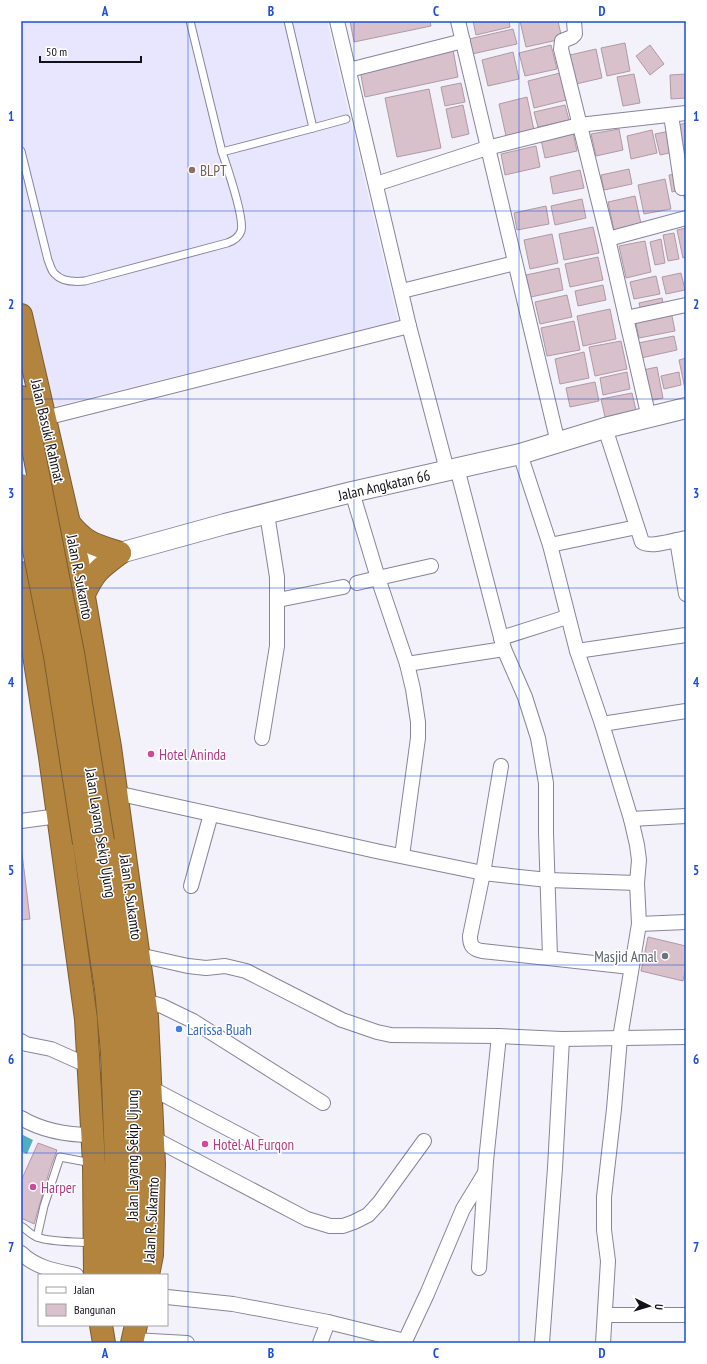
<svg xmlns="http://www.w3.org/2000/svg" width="707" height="1364" font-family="'PT Sans Narrow',sans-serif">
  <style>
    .built { fill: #e8e6ff }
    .water { fill: #4fb0bc }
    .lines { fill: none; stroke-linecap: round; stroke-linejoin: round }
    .stream { stroke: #4fb0bc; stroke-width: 4 }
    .building { fill: #d9c1cc; stroke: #b099a4 }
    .lane-casing { stroke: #87849a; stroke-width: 9 }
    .street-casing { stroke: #87849a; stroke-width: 16 }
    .secondary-casing { stroke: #87849a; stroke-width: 22 }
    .highway-casing { stroke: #7b5c31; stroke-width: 24 }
    .lane { stroke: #fff; stroke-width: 7 }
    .street { stroke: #fff; stroke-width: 14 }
    .secondary { stroke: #fff; stroke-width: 20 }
    .highway { stroke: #b3843e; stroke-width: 22 }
    .highway-bridge-casing { stroke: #7b5c31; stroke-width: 24; stroke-linecap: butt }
    .highway-bridge { stroke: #b3843e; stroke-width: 22 }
    .grid { fill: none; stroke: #1d4ed8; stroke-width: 1; stroke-opacity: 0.55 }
    .education-dot { fill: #8d6e63; stroke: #fff; stroke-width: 1.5 }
    .hotel-dot { fill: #d1479c; stroke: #fff; stroke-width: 1.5 }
    .worship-dot { fill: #6b7280; stroke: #fff; stroke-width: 1.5 }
    .shop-dot { fill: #3f7fe0; stroke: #fff; stroke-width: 1.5 }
    .labels { text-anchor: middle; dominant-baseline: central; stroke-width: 3; stroke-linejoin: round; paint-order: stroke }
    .education-label { font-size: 15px; fill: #785e54; stroke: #fff; text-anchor: start }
    .street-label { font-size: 15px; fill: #121119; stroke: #fff }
    .hotel-label { font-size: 15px; fill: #b23c85; stroke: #fff; text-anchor: start }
    .worship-label { font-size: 15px; fill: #5b616d; stroke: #fff; text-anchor: end }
    .shop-label { font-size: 15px; fill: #366cbe; stroke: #fff; text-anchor: start }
    .neatline { fill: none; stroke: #1d4ed8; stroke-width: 1.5 }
    .grid-label { font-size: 13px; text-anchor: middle; font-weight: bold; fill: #1d4ed8 }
  </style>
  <rect width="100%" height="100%" fill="#f3f2fb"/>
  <path class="built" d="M21,21H327L398,321L44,409L21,318Z"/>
  <path class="water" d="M21,1134L33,1140L27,1154L21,1151Z"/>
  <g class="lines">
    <path class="stream" d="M685,190L686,199"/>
  </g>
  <g class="building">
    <path d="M350,21H430L431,26L354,42Z"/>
    <path d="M473,21H509L510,27L476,35Z"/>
    <path d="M520,21H558L562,39L526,47Z"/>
    <path d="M513,29L517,44L472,54L469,39Z"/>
    <path d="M625,43L630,71L607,76L601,48Z"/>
    <path d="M551,45L557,69L525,76L519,53Z"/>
    <path d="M650,45L664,64L650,75L636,56Z"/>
    <path d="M596,49L602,78L576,84L570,55Z"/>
    <path d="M453,50L458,77L365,97L360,70Z"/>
    <path d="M513,52L519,79L488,86L482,60Z"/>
    <path d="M560,73L566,100L534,108L528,81Z"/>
    <path d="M634,74L640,103L623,106L617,77Z"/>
    <path d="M686,74V98L671,99L670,75Z"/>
    <path d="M461,83L465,102L445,106L441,87Z"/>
    <path d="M429,89L441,148L397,157L385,98Z"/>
    <path d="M527,97L534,130L506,136L499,104Z"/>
    <path d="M463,105L469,134L452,138L446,109Z"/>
    <path d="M565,105L569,120L538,127L534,112Z"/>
    <path d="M686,123V145L682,146L678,125Z"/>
    <path d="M619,129L623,150L596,156L591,134Z"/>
    <path d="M652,130L657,153L631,159L627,136Z"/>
    <path d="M670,131L674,152L660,155L655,134Z"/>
    <path d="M573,133L577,151L545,158L541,140Z"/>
    <path d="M536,146L540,167L505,175L501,154Z"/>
    <path d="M686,148V168L681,149Z"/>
    <path d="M629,169L632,184L604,190L601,175Z"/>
    <path d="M580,170L584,188L553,194L550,177Z"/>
    <path d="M678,174L681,190L672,192L669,175Z"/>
    <path d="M665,179L671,209L644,214L638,185Z"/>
    <path d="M635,196L641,224L614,230L608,202Z"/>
    <path d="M582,199L586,218L555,225L551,206Z"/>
    <path d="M546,206L549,224L517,230L514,213Z"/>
    <path d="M593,227L599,253L564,260L559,234Z"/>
    <path d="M686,228V257L683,258L677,230Z"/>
    <path d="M674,233L679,259L668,261L663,235Z"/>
    <path d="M552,234L558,263L530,269L524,240Z"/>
    <path d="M661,239L665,263L655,265L650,242Z"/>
    <path d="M645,241L651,272L626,278L619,246Z"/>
    <path d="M598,257L603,280L570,287L565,264Z"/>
    <path d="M559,268L563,290L531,297L526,275Z"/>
    <path d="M681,273L685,290L666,294L662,277Z"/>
    <path d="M656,276L660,294L634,299L630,282Z"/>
    <path d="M603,285L606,300L578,306L575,291Z"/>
    <path d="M567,295L572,317L540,324L535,302Z"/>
    <path d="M662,298L664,307L641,311L639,303Z"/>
    <path d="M610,309L616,339L583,346L577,316Z"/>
    <path d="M671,311L675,331L639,338L635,319Z"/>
    <path d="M574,321L580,350L547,356L541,328Z"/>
    <path d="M674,336L677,350L641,358L638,343Z"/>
    <path d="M621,341L627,369L595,376L589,347Z"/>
    <path d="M584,352L589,378L560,384L555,359Z"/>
    <path d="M686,358V394L679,360Z"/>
    <path d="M657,367L663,398L649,401L643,370Z"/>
    <path d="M627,372L630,389L603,395L600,378Z"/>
    <path d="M679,372L681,385L664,389L661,376Z"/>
    <path d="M595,382L599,401L570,407L566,388Z"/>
    <path d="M632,393L636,410L605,417L601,399Z"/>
    <path d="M21,845L30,919L21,920Z"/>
    <path d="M648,937L686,946V966L683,981L641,971Z"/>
    <path d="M38,1143L57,1150L50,1169L34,1224L21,1218V1181Z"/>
  </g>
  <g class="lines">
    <defs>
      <g id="lane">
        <path d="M190,21L222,152"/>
        <path d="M313,128L346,119"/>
        <path d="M21,151L48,260C50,264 51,271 55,274C62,282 75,282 85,281L227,243C233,241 239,237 241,231C245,218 227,167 222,152L313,128L288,21"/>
        <path d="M21,1226C26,1229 31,1235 37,1237C53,1243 75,1241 93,1243"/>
        <path d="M37,1237L44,1206L60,1157L92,1163"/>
      </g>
      <g id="street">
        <path d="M337,21L409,326L447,470"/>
        <path d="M458,21L558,443"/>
        <path d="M574,21L575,34L572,37L562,41L561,49L608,239L649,418"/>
        <path d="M349,70L463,41"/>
        <path d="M671,115L682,188"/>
        <path d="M376,184L487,148L579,125L686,113"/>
        <path d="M608,239L686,218"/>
        <path d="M402,291L515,263"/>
        <path d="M626,318L686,305"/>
        <path d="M45,418L409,326"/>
        <path d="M605,428L642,542C649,548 676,540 686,538"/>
        <path d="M520,454L550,545L577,651L602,724L631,819L637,845L639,860L637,883L639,924L620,1038L614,1109L604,1197V1230L608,1261L603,1343"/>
        <path d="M457,468L504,649L525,697L538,738L546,783V833L550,957"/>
        <path d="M352,492L378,578L431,566"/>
        <path d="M677,540L686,594"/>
        <path d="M550,545L637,527"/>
        <path d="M357,583L378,578L407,664L413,689L418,722V738L402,856"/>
        <path d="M278,600L343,587"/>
        <path d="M501,638L567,617"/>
        <path d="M577,651L686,635"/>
        <path d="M407,664L504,649"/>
        <path d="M602,724L686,711"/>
        <path d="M262,738L277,646V577L267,514"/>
        <path d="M501,766L483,873L470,936C470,945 472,949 482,951L631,967"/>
        <path d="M116,793L256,824L376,851L483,873L548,880L637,883"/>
        <path d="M631,819L686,816"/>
        <path d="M21,821L58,816"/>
        <path d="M191,886L211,814"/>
        <path d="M639,924L686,922"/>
        <path d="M139,955L188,966L206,968L225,966L246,971L342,1020L377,1032L391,1035L499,1036L562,1039L686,1037"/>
        <path d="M145,1001L162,1006L193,1021L323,1103"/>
        <path d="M21,1041L26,1044L51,1049L89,1066"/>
        <path d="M151,1088L255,1143"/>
        <path d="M21,1118C43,1131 67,1135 92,1135"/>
        <path d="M153,1138L307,1219L330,1226H343L354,1222L368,1215L379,1203L424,1141"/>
        <path d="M21,1253C36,1268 56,1271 76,1275"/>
        <path d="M479,1268L486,1161L499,1036"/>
        <path d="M167,1297L233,1304L328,1322L405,1341L427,1294L463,1209L485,1173"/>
        <path d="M605,1315H686"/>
        <path d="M133,1340L187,1343"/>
        <path d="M320,1343L328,1322"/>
        <path d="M542,1343L555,1168L562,1039"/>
      </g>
      <path id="secondary" d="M62,566L120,553L225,524L352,492L520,454L605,428L686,408"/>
      <g id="highway">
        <path d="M21,315L78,562L110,747L147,1017L154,1164L152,1255L148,1275"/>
        <path d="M21,397L30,433"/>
        <path d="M69,523C86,544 95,545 120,553"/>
        <path d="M21,573L50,757L86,1019L94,1164L95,1275"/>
        <path d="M84,594C95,571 100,568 120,553"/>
        <path d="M103,841C113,911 125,980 131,1051C137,1126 133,1200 130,1275"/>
        <path d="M84,843L106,989L112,1053L116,1162L110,1275"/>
        <path d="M101,1325L104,1343"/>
        <path d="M132,1343L136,1325"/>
      </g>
    </defs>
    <use href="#lane" class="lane-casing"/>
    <use href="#street" class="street-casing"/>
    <use href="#secondary" class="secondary-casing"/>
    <use href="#highway" class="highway-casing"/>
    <use href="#lane" class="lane"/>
    <use href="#street" class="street"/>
    <use href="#secondary" class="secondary"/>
    <use href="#highway" class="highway"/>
    <defs>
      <g id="highway-bridge">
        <path d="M30,433L73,653L103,841"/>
        <path d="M21,485L55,656L84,843"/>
      </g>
    </defs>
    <use href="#highway-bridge" class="highway-bridge-casing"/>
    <use href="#highway-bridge" class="highway-bridge"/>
  </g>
  <path class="grid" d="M188,21V1343M354,21V1343M519,21V1343M21,211H686M21,399H686M21,588H686M21,776H686M21,965H686M21,1153H686"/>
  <circle class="education-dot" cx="192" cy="170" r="4"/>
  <g class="hotel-dot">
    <circle cx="151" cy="754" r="4"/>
    <circle cx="205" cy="1144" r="4"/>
    <circle cx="33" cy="1187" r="4"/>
  </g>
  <circle class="worship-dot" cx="665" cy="956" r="4"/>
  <circle class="shop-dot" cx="179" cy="1029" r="4"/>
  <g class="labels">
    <g class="education-label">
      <text x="200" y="170">BLPT</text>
    </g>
    <g class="street-label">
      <text transform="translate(48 431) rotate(77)">Jalan Basuki Rahmat</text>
      <text transform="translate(384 485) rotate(-13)">Jalan Angkatan 66</text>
      <text transform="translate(80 577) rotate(79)">Jalan R. Sukamto</text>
      <text transform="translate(101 833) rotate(81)">Jalan Layang Sekip Ujung</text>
      <text transform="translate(131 897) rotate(82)">Jalan R. Sukamto</text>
      <text transform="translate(132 1155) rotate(-90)">Jalan Layang Sekip Ujung</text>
      <text transform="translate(151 1220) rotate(-87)">Jalan R. Sukamto</text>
    </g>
    <g class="hotel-label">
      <text x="159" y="754">Hotel Aninda</text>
      <text x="213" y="1144">Hotel Al Furqon</text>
      <text x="41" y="1187">Harper</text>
    </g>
    <g class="worship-label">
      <text x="657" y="956">Masjid Amal</text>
    </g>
    <g class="shop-label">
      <text x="187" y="1029">Larissa Buah</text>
    </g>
  </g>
  <rect width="707" height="1364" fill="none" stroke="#ffffff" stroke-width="44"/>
  <rect x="38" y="1274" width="130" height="52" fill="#ffffff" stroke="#a0a0a3"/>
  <rect x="46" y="1287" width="20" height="6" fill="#ffffff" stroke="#a0a0a3"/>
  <text x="74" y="1294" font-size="12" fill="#121119">Jalan</text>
  <rect x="46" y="1304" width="20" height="12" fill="#d9c1cc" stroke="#a0a0a3"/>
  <text x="74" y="1314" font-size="12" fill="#121119">Bangunan</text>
  <g transform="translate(649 1306) rotate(95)" stroke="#ffffff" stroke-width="3" paint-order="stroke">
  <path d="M0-3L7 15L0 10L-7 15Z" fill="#121119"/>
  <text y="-6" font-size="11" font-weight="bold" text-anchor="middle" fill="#121119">U</text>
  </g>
  <path d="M40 56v6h101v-6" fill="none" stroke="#121119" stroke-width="2"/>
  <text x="46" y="56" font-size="12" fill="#121119" stroke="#ffffff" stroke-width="3" paint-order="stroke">50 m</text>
  <rect x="22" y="22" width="663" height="1320" class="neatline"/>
  <g class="grid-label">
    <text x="105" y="16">A</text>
    <text x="271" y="16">B</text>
    <text x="436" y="16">C</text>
    <text x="602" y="16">D</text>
    <text x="11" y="121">1</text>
    <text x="696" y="121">1</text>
    <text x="11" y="309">2</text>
    <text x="696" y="309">2</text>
    <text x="11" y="498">3</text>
    <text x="696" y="498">3</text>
    <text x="11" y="687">4</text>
    <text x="696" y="687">4</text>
    <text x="11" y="875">5</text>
    <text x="696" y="875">5</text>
    <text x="11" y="1064">6</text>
    <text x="696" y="1064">6</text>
    <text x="11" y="1252">7</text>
    <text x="696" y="1252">7</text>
    <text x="105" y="1358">A</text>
    <text x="271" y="1358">B</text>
    <text x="436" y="1358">C</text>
    <text x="602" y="1358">D</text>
  </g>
</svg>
